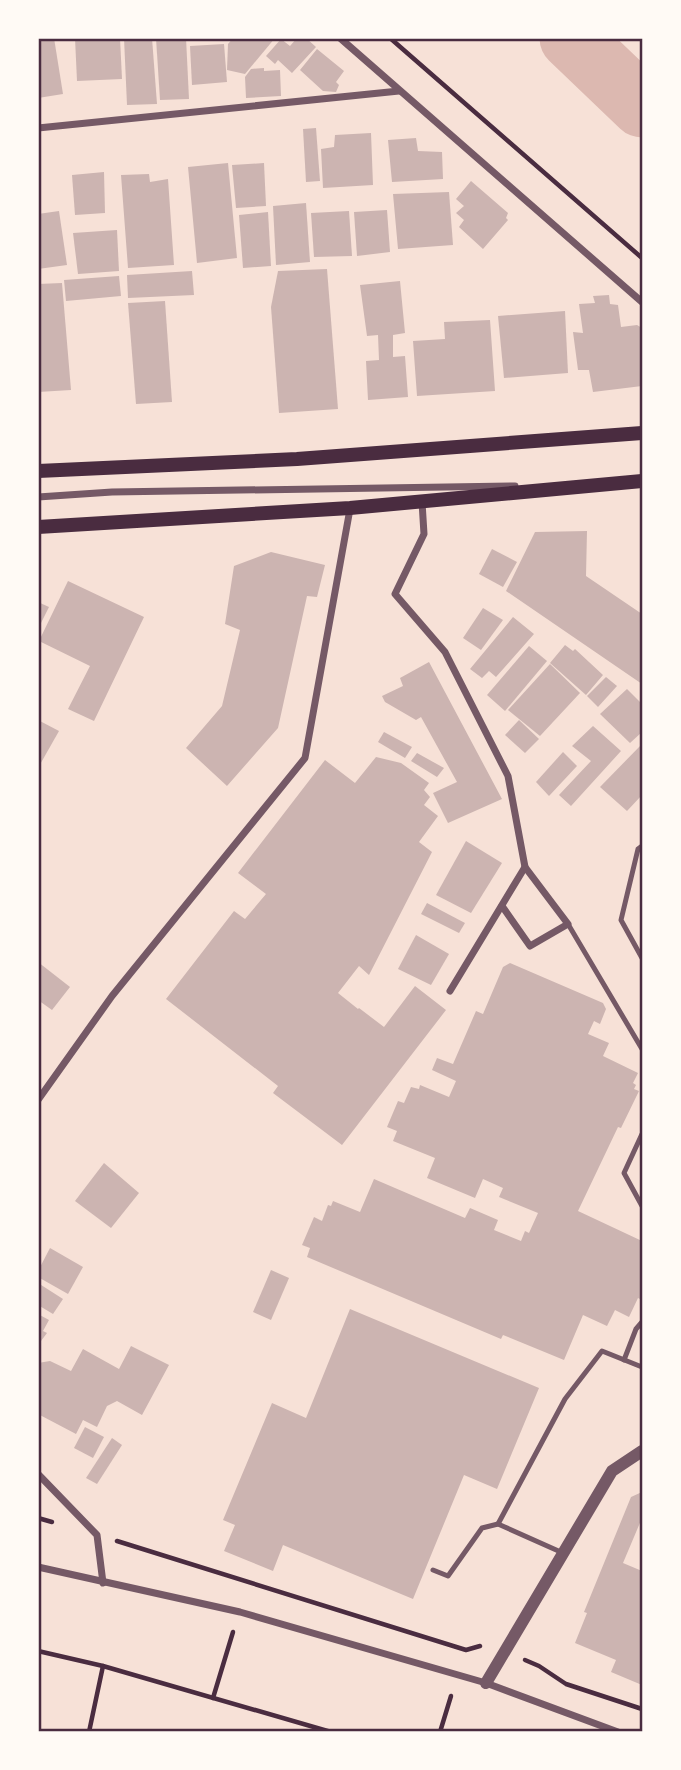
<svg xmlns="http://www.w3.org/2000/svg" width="681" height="1770" font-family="'PT Sans',sans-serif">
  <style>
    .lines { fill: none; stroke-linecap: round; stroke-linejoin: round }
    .river { stroke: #dcb8b0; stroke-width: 63 }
    .building { fill: #ccb4b1 }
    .path { stroke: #4a2c40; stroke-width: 4.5 }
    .service { stroke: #755966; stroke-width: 5 }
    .minor { stroke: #755966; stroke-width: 7 }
    .tertiary { stroke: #755966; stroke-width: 12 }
    .secondary { stroke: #4a2c40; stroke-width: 14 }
    .neatline { fill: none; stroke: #4a2c40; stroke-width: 2.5 }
  </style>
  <rect width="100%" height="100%" fill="#f7e1d7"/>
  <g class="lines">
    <path class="river" d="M571,38L642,106"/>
  </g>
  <g class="building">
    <path d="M38,38H54L63,94L38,98Z"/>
    <path d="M75,38H120L122,79L77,81Z"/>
    <path d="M124,38H152L157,104L127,105Z"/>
    <path d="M156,38H186L189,99L160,100Z"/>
    <path d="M233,38H275L245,74L227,70L228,44Z"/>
    <path d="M297,38H306L316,47L292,73L278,60L275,64L266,56L281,39L290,46Z"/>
    <path d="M224,44L227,82L192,85L190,46Z"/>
    <path d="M317,49L344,71L336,82L339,85L336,92L323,91L300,70Z"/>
    <path d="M264,68V71L280,70L281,96L246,98L245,77L251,69Z"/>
    <path d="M316,128L320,181L306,182L303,129Z"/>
    <path d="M371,133L373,185L323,188L321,149L334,147L335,135Z"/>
    <path d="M416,138L418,151L442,152L443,179L392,182L388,140Z"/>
    <path d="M228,163L237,258L197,263L188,167Z"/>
    <path d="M264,163L266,206L236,208L232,165Z"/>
    <path d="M104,172L105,213L75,215L72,175Z"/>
    <path d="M149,174L150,182L168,179L174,265L128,268L121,175Z"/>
    <path d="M471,181L508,213L506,218L508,220L483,249L459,227L464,220L456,213L464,206L456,199Z"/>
    <path d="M449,192L453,245L398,249L393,194Z"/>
    <path d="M306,203L310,262L276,265L273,206Z"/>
    <path d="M387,210L390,252L357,256L354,212Z"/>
    <path d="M59,211L67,265L38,269V214Z"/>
    <path d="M349,211L352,256L314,257L311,213Z"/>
    <path d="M268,212L271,266L243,268L239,215Z"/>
    <path d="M117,230L119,271L78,274L73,233Z"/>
    <path d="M327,269L338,409L279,413L271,307L278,271Z"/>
    <path d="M192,271L194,295L128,298L127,275Z"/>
    <path d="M119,276L121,296L66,301L64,280Z"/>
    <path d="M400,281L405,333L393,335V357L405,356L408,397L368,400L366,361L379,360L378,335L367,336L360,285Z"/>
    <path d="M62,283L71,390L38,392V284Z"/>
    <path d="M609,295L610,304L618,305L621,327L637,325L642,328V386L593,392L589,370H578L573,332L583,333L579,304L595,303L593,296Z"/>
    <path d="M165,301L172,402L136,404L128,303Z"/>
    <path d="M565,311L568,373L504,378L498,316Z"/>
    <path d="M490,320L495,391L417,396L413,341L445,339L444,322Z"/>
    <path d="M587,531L586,576L642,614V684L506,591L535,532Z"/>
    <path d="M492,549L517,562L503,587L479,574Z"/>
    <path d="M271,552L325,565L317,597L307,596L278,728L227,786L186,748L222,706L240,630L225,624L234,566Z"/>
    <path d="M68,581L144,617L94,721L68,709L90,666L39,641Z"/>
    <path d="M38,602L49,607L38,629Z"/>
    <path d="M483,608L503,620L481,650L463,638Z"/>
    <path d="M513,617L534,634L496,677L489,671L482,678L470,669Z"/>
    <path d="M565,645L573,651L575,649L603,675L586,695L550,663Z"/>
    <path d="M529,646L547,661L505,711L487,695Z"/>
    <path d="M429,662L502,799L448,823L433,793L457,782L421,717L416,720L385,702L382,696L403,686L400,678Z"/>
    <path d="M550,664L580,693L540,736L508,710Z"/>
    <path d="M606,677L617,686L598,707L587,696Z"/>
    <path d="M627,689L642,704V732L630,743L600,714Z"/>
    <path d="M38,720L59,731L38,768Z"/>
    <path d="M519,720L539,739L525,753L505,735Z"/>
    <path d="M593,726L621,751L571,806L559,795L591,761L572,746Z"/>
    <path d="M384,732L412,747L405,758L378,742Z"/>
    <path d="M642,744V795L627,811L600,787Z"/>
    <path d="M563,752L577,766L549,796L536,782Z"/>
    <path d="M417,753L444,768L437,777L411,761Z"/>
    <path d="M376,757L401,763L429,783L424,790L430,797L424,805L438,816L419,842L432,852L369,975L359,966L338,993L358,1009L359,1008L384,1027L415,986L446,1010L342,1145L273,1093L278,1086L166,999L234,911L245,919L266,894L238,873L325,760L355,783Z"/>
    <path d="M466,841L502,863L471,913L436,895Z"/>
    <path d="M427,903L465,923L459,933L421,914Z"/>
    <path d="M416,935L449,954L431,985L398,969Z"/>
    <path d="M38,962L70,987L52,1010L38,1000Z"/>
    <path d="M510,963L603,1003L606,1009L600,1024L594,1021L588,1034L609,1043L603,1056L638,1073L633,1083L636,1085L634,1089L639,1091L621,1128L618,1127L578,1211L642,1241V1300L638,1298L629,1317L615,1310L607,1326L583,1315L564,1360L503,1335L501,1339L307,1257L310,1248L302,1245L314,1217L322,1221L328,1205L331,1206L333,1201L360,1212L374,1179L465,1218L470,1208L498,1220L494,1230L521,1241L525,1231L529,1233L538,1213L499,1197L503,1188L483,1179L475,1198L427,1178L435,1158L393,1141L397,1131L387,1127L398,1101L404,1103L411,1087L419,1089L420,1085L449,1097L456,1081L432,1070L437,1058L453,1064L476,1011L483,1014L503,967Z"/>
    <path d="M104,1163L139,1193L111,1228L75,1201Z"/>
    <path d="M50,1248L83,1267L68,1294L38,1277V1271Z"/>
    <path d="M271,1270L289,1278L271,1320L253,1312Z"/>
    <path d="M38,1283L63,1299L53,1314L38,1305Z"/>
    <path d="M350,1309L539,1388L497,1489L464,1475L413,1599L283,1545L273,1571L224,1551L235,1525L223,1520L272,1403L306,1418Z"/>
    <path d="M38,1314L49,1320L43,1331L47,1333L38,1345Z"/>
    <path d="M131,1346L169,1365L142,1415L117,1401L107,1406L97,1427L83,1420L76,1434L38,1414V1363L50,1361L71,1371L83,1349L119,1369Z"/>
    <path d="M85,1427L104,1437L93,1458L74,1448Z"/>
    <path d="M112,1438L122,1445L97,1484L86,1478Z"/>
    <path d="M642,1492V1518L623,1563L642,1571V1685L611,1672L616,1660L575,1643L587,1613L584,1612L631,1497Z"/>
  </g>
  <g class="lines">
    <g class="path">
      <path d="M390,38L642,258"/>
      <path d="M38,1518L52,1522"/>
      <path d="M117,1541L466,1650L480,1646"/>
      <path d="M38,1651L103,1666L331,1732"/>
      <path d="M525,1660L539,1666L566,1684L642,1709"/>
      <path d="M213,1698L233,1632"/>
      <path d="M89,1732L103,1666"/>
      <path d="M440,1732L451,1696"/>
    </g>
    <g class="service">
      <path d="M642,846L638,849L621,920L642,958"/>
      <path d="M568,924L642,1049"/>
      <path d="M642,1134L624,1173L642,1206"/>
      <path d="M624,1360L636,1329L642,1322"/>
      <path d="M498,1524L565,1399L602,1351L642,1367"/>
      <path d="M433,1570L448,1576L482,1528L498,1524L563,1553"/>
    </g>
    <g class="minor">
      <path d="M340,38L642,302"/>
      <path d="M38,128L399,91"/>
      <path d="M38,497L112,492L515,486"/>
      <path d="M422,502L424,534L395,594L445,652L508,776L525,867L450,991"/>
      <path d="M502,906L530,946L568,924L525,867"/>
      <path d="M38,1100L112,996L305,758L350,509"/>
      <path d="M38,1474L97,1535L103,1583"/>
      <path d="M38,1567L240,1612L486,1683L618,1732"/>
    </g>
    <path class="tertiary" d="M486,1683L612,1471L642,1451"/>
    <g class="secondary">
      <path d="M38,471L297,459L642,433"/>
      <path d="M38,527L350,508L642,481"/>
    </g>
  </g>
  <rect width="681" height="1770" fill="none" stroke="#fffaf5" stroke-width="80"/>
  <rect x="40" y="40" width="601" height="1690" class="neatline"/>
</svg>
